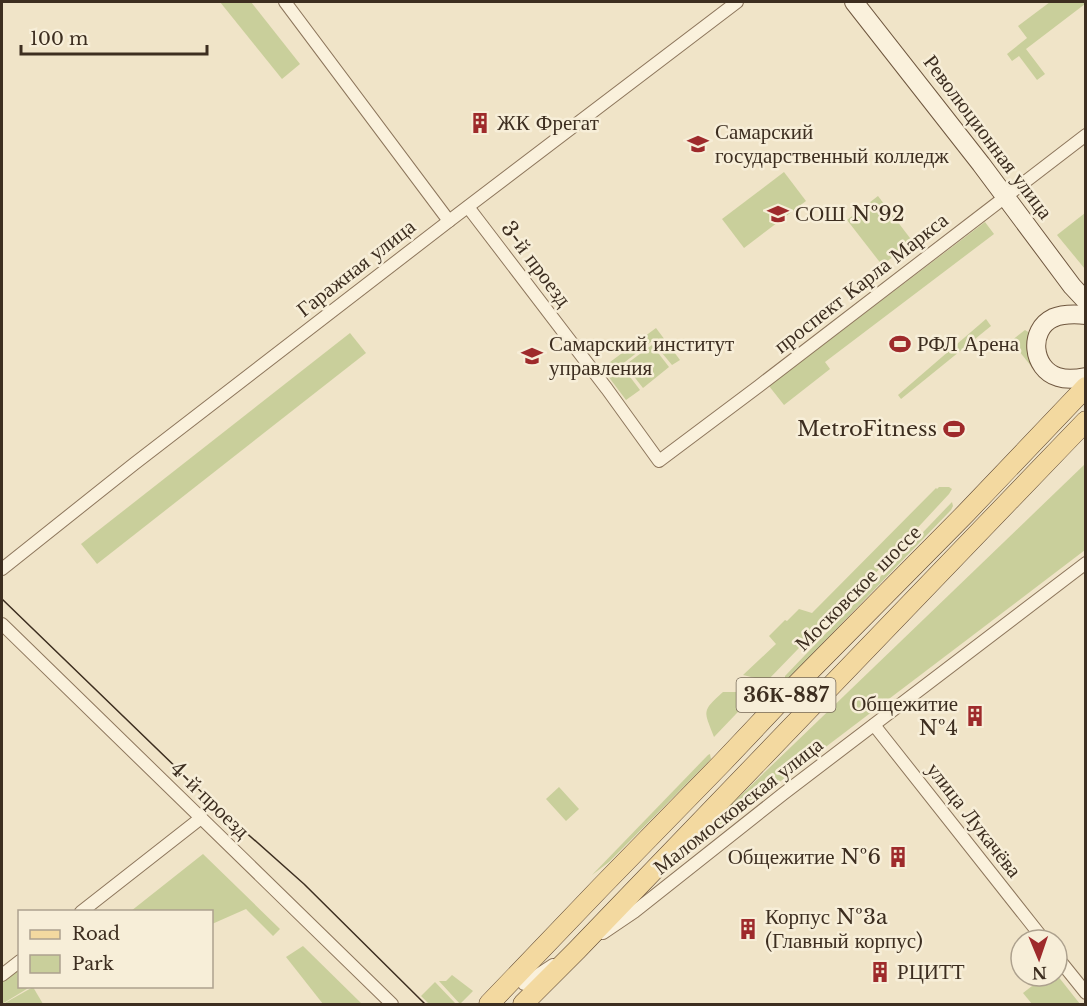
<svg xmlns="http://www.w3.org/2000/svg" width="1087" height="1006" font-family="'Libre Baskerville',serif">
  <style>
    .green { fill: #c9cf9b }
    .lines { fill: none; stroke-linecap: round; stroke-linejoin: round }
    .minor-casing { stroke: #8d765c; stroke-width: 14 }
    .secondary-casing { stroke: #6f573f; stroke-width: 20 }
    .primary-casing { stroke: #5b4430; stroke-width: 21 }
    .minor { stroke: #faf1dc; stroke-width: 12 }
    .secondary { stroke: #faf1dc; stroke-width: 18 }
    .primary { stroke: #f3d9a0; stroke-width: 20 }
    .tram { stroke: #3d2e20; stroke-width: 1.5 }
    .labels { text-anchor: middle; dominant-baseline: central; stroke-width: 5; stroke-linejoin: round; paint-order: stroke }
    .shield { fill: #f7eed8; stroke: #756857; stroke-width: 1.5 }
    .shield-label { font-size: 20px; font-weight: bold; fill: #3d2e20 }
    .poi-label { font-size: 21px; fill: #3d2e20; stroke: #f7eed8; text-anchor: start }
    .street-label { font-size: 21px; fill: #3d2e20; stroke: #f7eed8 }
  </style>
  <rect width="100%" height="100%" fill="#f0e4c8"/>
  <g class="green">
    <path d="M220,2H251L300,64L282,79Z"/>
    <path d="M1050,2H1084L1085,4L1026,49L1045,74L1037,80L1019,56L1012,61L1007,54L1027,38L1018,26Z"/>
    <path d="M784,172L806,201L744,248L722,219Z"/>
    <path d="M878,196L913,242L882,265L847,220Z"/>
    <path d="M1085,213V269L1057,235Z"/>
    <path d="M985,222L994,234L825,362L830,369L784,405L769,386Z"/>
    <path d="M986,319L991,326L901,399L898,395Z"/>
    <path d="M656,328L680,360L672,365L652,341L621,365L640,390L626,400L602,368Z"/>
    <path d="M1025,330L1033,335V364L1031,366L1011,341Z"/>
    <path d="M350,333L366,353L97,564L81,544Z"/>
    <path d="M652,345L669,367L643,388L625,365Z"/>
    <path d="M1085,464V550L661,872Z"/>
    <path d="M939,487H949L952,489L949,494L872,577L830,616L767,681L743,675L776,644L769,636L785,620L787,621L799,609L812,613L936,488L937,489Z"/>
    <path d="M952,502L953,506L951,510L790,677L785,679V676Z"/>
    <path d="M723,692H757L714,737C704,710 701,712 723,692Z"/>
    <path d="M710,754L711,759L609,862L592,875L708,755Z"/>
    <path d="M559,787L579,809L566,821L546,799Z"/>
    <path d="M203,854L280,929L273,936L246,909L212,924V912L131,911Z"/>
    <path d="M303,946L362,1004H323L286,957Z"/>
    <path d="M19,966L20,986L30,987L2,1004V980Z"/>
    <path d="M452,975L473,991L460,1004L439,981H446Z"/>
    <path d="M1057,975L1080,1004H1032L1023,993L1045,976Z"/>
    <path d="M435,982L456,1004H429L421,996Z"/>
    <path d="M33,987L43,1004H3Z"/>
  </g>
  <g class="lines">
    <defs>
      <g id="minor">
        <path d="M285,2L449,221"/>
        <path d="M468,207L607,389L659,461L759,386L1086,135"/>
        <path d="M2,569L134,464L449,221L737,2"/>
        <path d="M2,624L392,1004"/>
        <path d="M874,725L1044,940"/>
        <path d="M81,912L201,818"/>
        <path d="M603,933L634,912L783,794L1086,563"/>
        <path d="M1057,957L1086,993"/>
        <path d="M2,975L20,961"/>
        <path d="M524,984L553,965"/>
      </g>
      <g id="secondary">
        <path d="M854,2L981,164L1072,286L1086,301"/>
        <path d="M1086,315C1076,314 1062,314 1053,318C1028,330 1032,369 1058,377C1067,380 1076,379 1086,377"/>
      </g>
      <g id="primary">
        <path d="M489,1004L601,887L722,763L792,689L966,513L1086,387"/>
        <path d="M523,1004L577,950L1086,421"/>
      </g>
    </defs>
    <use href="#minor" class="minor-casing"/>
    <use href="#secondary" class="secondary-casing"/>
    <use href="#primary" class="primary-casing"/>
    <use href="#minor" class="minor"/>
    <use href="#secondary" class="secondary"/>
    <use href="#primary" class="primary"/>
    <path class="tram" d="M2,599L215,805L304,884L425,1004"/>
  </g>
  <defs>
    <symbol id="building-bare" viewBox="-9 -9 18 18"><path d="M-4-6H4V6H1V3H-1V6H-4ZM-2.5-4.3h1.7v1.8h-1.7ZM.8-4.3h1.7v1.8H.8ZM-2.5-1h1.7V.8h-1.7ZM.8-1h1.7V.8H.8Z" fill="#9e2a2b" stroke="#f7eed8" stroke-width="2.5" paint-order="stroke"/></symbol>
    <symbol id="university-bare" viewBox="-9 -9 18 18"><path d="M0-5L7-2L0 1L-7-2ZM-4 1L0 2.5L4 1V4Q0 6-4 4Z" fill="#9e2a2b" stroke="#f7eed8" stroke-width="2.5" paint-order="stroke"/></symbol>
    <symbol id="school-bare" viewBox="-9 -9 18 18"><path d="M0-5L7-2L0 1L-7-2ZM-4 1L0 2.5L4 1V4Q0 6-4 4Z" fill="#9e2a2b" stroke="#f7eed8" stroke-width="2.5" paint-order="stroke"/></symbol>
    <symbol id="stadium-bare" viewBox="-9 -9 18 18"><path d="M0-5a6.5 5 0 1 0 0 10a6.5 5 0 1 0 0-10ZM-3.5-1.8h7v3.6h-7Z" fill="#9e2a2b" stroke="#f7eed8" stroke-width="2.5" paint-order="stroke"/></symbol>
  </defs>
  <g fill-rule="evenodd">
    <use href="#building-bare" x="465" y="108" width="30" height="30"/>
    <use href="#university-bare" x="683" y="129" width="30" height="30"/>
    <use href="#school-bare" x="763" y="199" width="30" height="30"/>
    <use href="#stadium-bare" x="885" y="329" width="30" height="30"/>
    <use href="#university-bare" x="517" y="341" width="30" height="30"/>
    <use href="#stadium-bare" x="939" y="414" width="30" height="30"/>
    <use href="#building-bare" x="960" y="701" width="30" height="30"/>
    <use href="#building-bare" x="883" y="842" width="30" height="30"/>
    <use href="#building-bare" x="733" y="914" width="30" height="30"/>
    <use href="#building-bare" x="865" y="957" width="30" height="30"/>
  </g>
  <g class="labels">
    <rect class="shield" x="736.5" y="678" width="99" height="34" rx="4.5"/>
    <g class="shield-label">
      <text x="786" y="695">36К-887</text>
    </g>
    <g class="poi-label">
      <text x="497" y="123">ЖК Фрегат</text>
      <text x="715" y="132">Самарский<tspan x="715" dy="24">государственный колледж</tspan></text>
      <text x="795" y="214">СОШ №92</text>
      <text x="549" y="344">Самарский институт<tspan x="549" dy="24">управления</tspan></text>
      <text x="917" y="344">РФЛ Арена</text>
      <text x="937" y="429" text-anchor="end">MetroFitness</text>
      <text x="958" y="704" text-anchor="end">Общежитие<tspan x="958" dy="24">№4</tspan></text>
      <text x="881" y="857" text-anchor="end">Общежитие №6</text>
      <text x="765" y="917">Корпус №3a<tspan x="765" dy="24">(Главный корпус)</tspan></text>
      <text x="897" y="972">РЦИТТ</text>
    </g>
    <g class="street-label">
      <text transform="translate(988 137) rotate(53)">Революционная улица</text>
      <text transform="translate(536 264) rotate(53)">3-й проезд</text>
      <text transform="translate(356 268) rotate(-38)">Гаражная улица</text>
      <text transform="translate(861 283) rotate(-38)">проспект Карла Маркса</text>
      <text transform="translate(858 588) rotate(-45)">Московское шоссе</text>
      <text transform="translate(210 800) rotate(44)">4-й проезд</text>
      <text transform="translate(738 806) rotate(-38)">Маломосковская улица</text>
      <text transform="translate(974 820) rotate(52)">улица Лукачёва</text>
    </g>
  </g>
  <rect width="1087" height="1006" fill="none" stroke="#3d2e20" stroke-width="6"/>
  <rect x="18" y="910" width="195" height="78" fill="#f7eed8" stroke="#ada18e" stroke-width="1.5"/>
  <rect x="30" y="930" width="30" height="9" fill="#f3d9a0" stroke="#ada18e" stroke-width="1.5"/>
  <text x="72" y="940" font-size="18" fill="#3d2e20">Road</text>
  <rect x="30" y="955" width="30" height="18" fill="#c9cf9b" stroke="#ada18e" stroke-width="1.5"/>
  <text x="72" y="970" font-size="18" fill="#3d2e20">Park</text>
  <g transform="translate(1039 958) rotate(178)"><circle r="28" fill="#f7eed8" stroke="#ada18e" stroke-width="1.5"/>
  <path d="M0-4.5L10 22L0 15L-10 22Z" fill="#9e2a2b"/>
  <text y="-9" font-size="16" font-weight="bold" text-anchor="middle" fill="#3d2e20">N</text>
  </g>
  <path d="M21 45v9h186v-9" fill="none" stroke="#3d2e20" stroke-width="3"/>
  <text x="30" y="45" font-size="18" fill="#3d2e20" stroke="#f7eed8" stroke-width="4.5" paint-order="stroke">100 m</text>
</svg>
